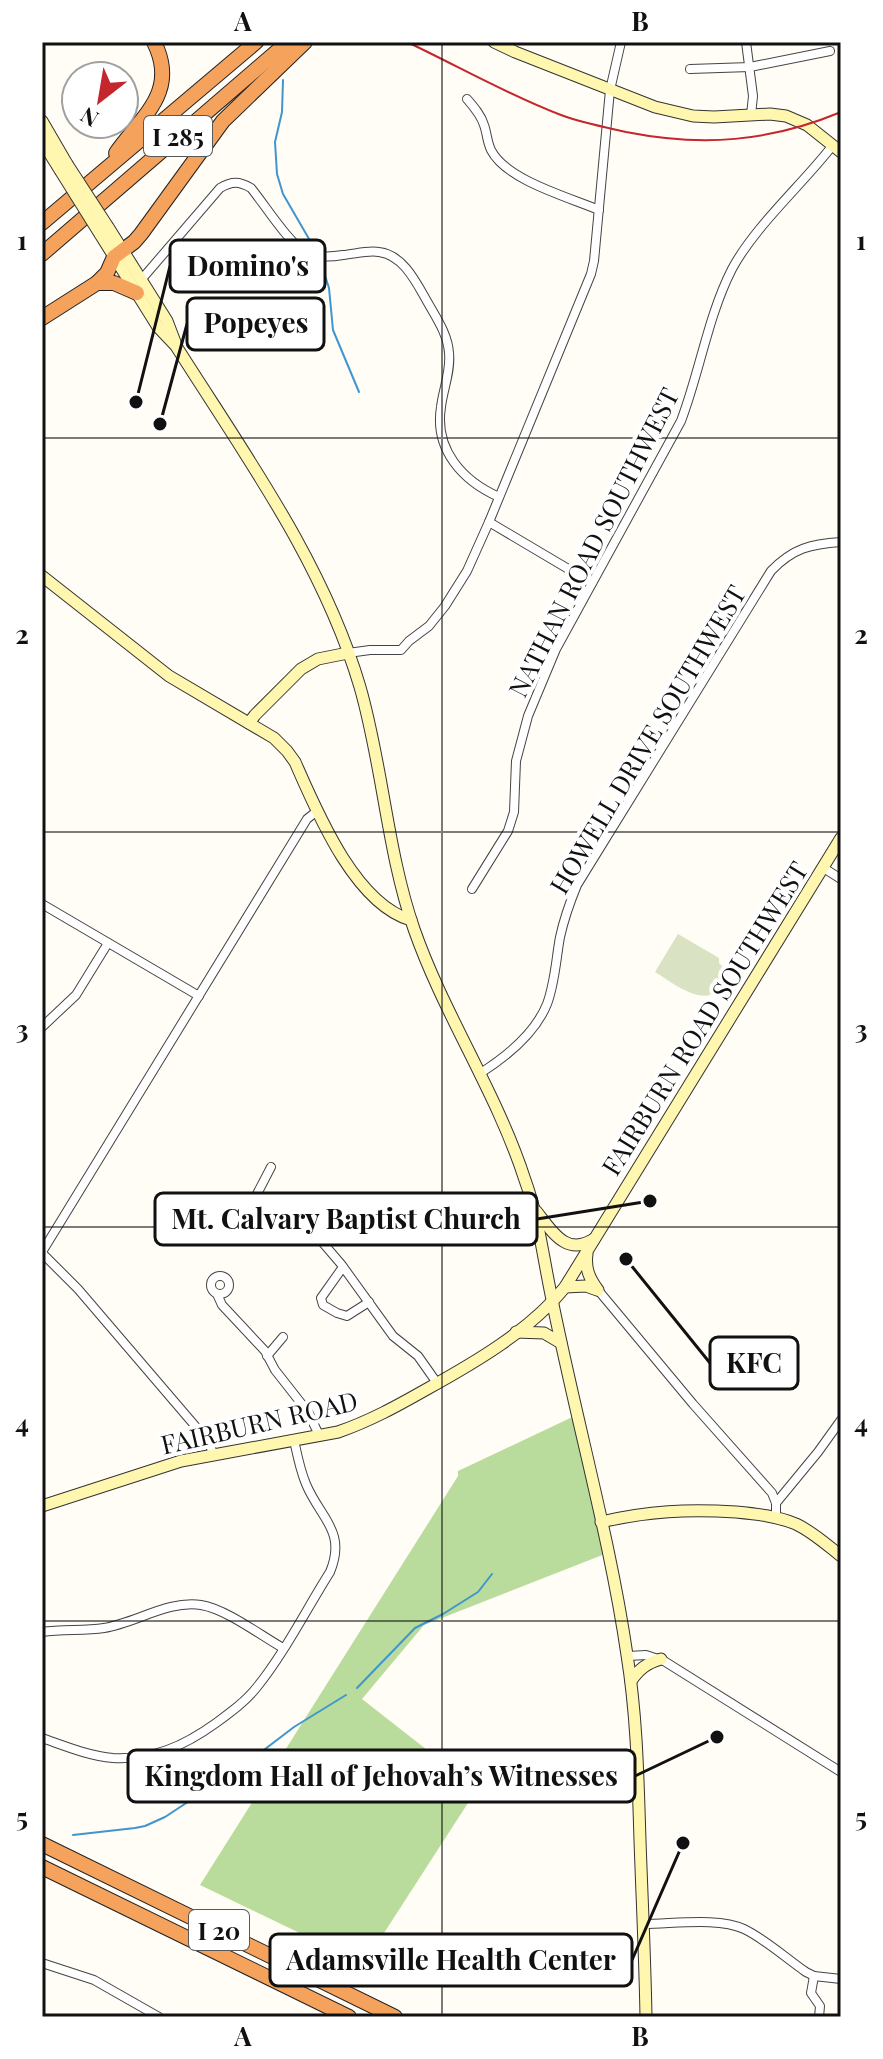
<svg xmlns="http://www.w3.org/2000/svg" width="883" height="2059" font-family="'Playfair Display',serif">
  <style>
    .forest { fill: #b9dc9c }
    .cemetery { fill: #d9e3c4 }
    .lines { fill: none; stroke-linecap: round; stroke-linejoin: round }
    .stream { stroke: #3f96cf; stroke-width: 2 }
    .street-casing { stroke: #444; stroke-width: 10 }
    .secondary-casing { stroke: #333; stroke-width: 13 }
    .highway-casing { stroke: #222; stroke-width: 16 }
    .street { stroke: #fff; stroke-width: 8 }
    .secondary { stroke: #fff6b0; stroke-width: 11 }
    .highway { stroke: #f5a25d; stroke-width: 14 }
    .rail { stroke: #c4262e; stroke-width: 2 }
    .secondary-bridge-casing { stroke: #333; stroke-width: 13; stroke-linecap: butt }
    .secondary-bridge { stroke: #fff6b0; stroke-width: 11 }
    .grid { fill: none; stroke: #111; stroke-width: 2; stroke-opacity: 0.55 }
    .labels { text-anchor: middle; dominant-baseline: central; stroke-width: 8; stroke-linejoin: round; paint-order: stroke }
    .shield { fill: #fff; stroke: #585858; stroke-width: 2 }
    .shield-label { font-size: 24px; font-weight: bold; fill: #111 }
    .street-label { font-size: 26px; fill: #111; stroke: #fff }
    .leader { fill: none; stroke: #111; stroke-width: 3 }
    .callout-dot { fill: #111; stroke: #fff; stroke-width: 3 }
    .callout { fill: #fff; stroke: #111; stroke-width: 3 }
    .callout-label { font-size: 28px; text-anchor: middle; font-weight: bold; fill: #111 }
    .neatline { fill: none; stroke: #111; stroke-width: 3 }
    .grid-label { font-size: 26px; text-anchor: middle; font-weight: bold; fill: #111 }
  </style>
  <rect width="100%" height="100%" fill="#fffdf5"/>
  <path class="forest" d="M583,1412L610,1552L424,1625L362,1699L477,1789L364,1964L200,1885L458,1476V1471Z"/>
  <path class="cemetery" d="M678,934L719,958V963L726,970C717,1018 679,987 655,972Z"/>
  <g class="lines">
    <g class="stream">
      <path d="M283,80L282,112L275,142L277,174L283,194L316,251"/>
      <path d="M320,260L329,288L333,330L359,392"/>
      <path d="M357,1688L415,1628L443,1614L478,1592L492,1574"/>
      <path d="M73,1835L135,1828L145,1826L165,1817L244,1765L294,1727L346,1695"/>
    </g>
    <defs>
      <g id="street">
        <path d="M746,42L753,96L751,115"/>
        <path d="M690,69L750,67L830,51"/>
        <path d="M467,99C474,107 481,115 484,125C487,133 487,142 491,150C506,180 568,197 599,210"/>
        <path d="M141,280L220,188C232,181 239,181 251,188C265,205 289,244 307,253C318,258 331,257 343,255C355,254 368,250 379,252C404,255 417,284 428,303C437,319 448,335 449,353C451,372 443,389 441,407C434,450 463,481 499,497"/>
        <path d="M489,522L592,583"/>
        <path d="M348,653L370,650H401L409,641L429,626L445,606L467,571L489,522L591,274L594,261L610,90L621,42"/>
        <path d="M822,867L841,879"/>
        <path d="M472,889L508,831L514,812L516,761L528,716L556,649L681,421C700,371 708,316 732,269C755,226 802,185 833,145"/>
        <path d="M42,904L199,996"/>
        <path d="M42,1027L76,995L108,943"/>
        <path d="M479,1074C506,1057 535,1034 547,1004C555,983 556,959 560,937C564,919 570,902 577,885L771,571C793,548 811,544 841,542"/>
        <path d="M271,1167L257,1194L258,1199L317,1236L341,1264L393,1336L418,1356L437,1383"/>
        <path d="M42,1252L307,819L317,811"/>
        <path d="M42,1253L78,1289L208,1441L213,1453"/>
        <path d="M343,1267L321,1298L323,1305L337,1313L347,1316L369,1302"/>
        <circle cx="220" cy="1285" r="9"/>
        <path d="M598,1290L693,1404L772,1493L776,1503V1517"/>
        <path d="M217,1294L222,1305L265,1351L275,1370L308,1412L319,1435"/>
        <path d="M267,1356L283,1337"/>
        <path d="M776,1503L818,1452L841,1420"/>
        <path d="M42,1632C63,1629 84,1631 104,1628C136,1623 168,1600 201,1605C226,1609 260,1635 283,1648"/>
        <path d="M628,1656L646,1655L664,1661L841,1772"/>
        <path d="M42,1738C65,1746 89,1756 113,1758C153,1760 184,1746 216,1723C231,1712 246,1701 257,1687C285,1652 306,1610 330,1572C347,1531 320,1518 306,1484C300,1470 297,1454 294,1440"/>
        <path d="M644,1924C673,1924 719,1917 744,1929C765,1939 787,1959 806,1972L814,1976L841,1979"/>
        <path d="M42,1963L94,1980L159,2017"/>
        <path d="M814,1976L811,1993L820,2006L819,2017"/>
      </g>
      <g id="secondary">
        <path d="M494,42L515,52L655,107L693,116L714,117L770,114L786,116L807,125L841,152"/>
        <path d="M42,121L67,164"/>
        <path d="M42,141L60,170"/>
        <path d="M108,227L167,321L175,342"/>
        <path d="M100,234L158,327L176,346C245,455 323,562 360,687C383,767 387,851 414,929C444,1015 497,1093 525,1180C536,1210 541,1242 547,1274C553,1306 560,1338 567,1369C588,1464 613,1559 627,1655C637,1717 638,1778 640,1840C642,1899 645,1958 646,2017"/>
        <path d="M42,576L169,676L274,738L287,751L295,762C317,812 355,904 411,920"/>
        <path d="M249,723L255,715L301,669L318,659L348,653"/>
        <path d="M536,1211C552,1231 566,1257 594,1239"/>
        <path d="M587,1254C585,1268 589,1278 598,1290"/>
        <path d="M565,1287L586,1286L597,1290"/>
        <path d="M516,1332L544,1333L561,1343"/>
        <path d="M42,1506L181,1461L338,1432C370,1421 397,1406 427,1389C474,1363 531,1330 565,1287L841,838"/>
        <path d="M601,1522C649,1511 687,1509 736,1512C757,1514 776,1516 796,1524C813,1532 827,1545 841,1556"/>
        <path d="M631,1681C639,1669 647,1663 661,1659"/>
      </g>
      <g id="highway">
        <path d="M116,153C142,116 179,92 154,42"/>
        <path d="M42,223L256,42"/>
        <path d="M42,254L288,42"/>
        <path d="M97,283H114L137,293"/>
        <path d="M42,318L97,283L107,273L114,257L134,242L141,234L223,121L305,42"/>
        <path d="M42,1844L395,2017"/>
        <path d="M42,1867L349,2017"/>
      </g>
    </defs>
    <use href="#street" class="street-casing"/>
    <use href="#secondary" class="secondary-casing"/>
    <use href="#highway" class="highway-casing"/>
    <use href="#street" class="street"/>
    <use href="#secondary" class="secondary"/>
    <use href="#highway" class="highway"/>
    <path class="rail" d="M407,42C458,66 508,95 561,115C583,123 604,127 626,132C702,147 769,142 841,112"/>
    <defs>
      <g id="secondary-bridge">
        <path d="M67,164L108,227"/>
        <path d="M60,170L100,234"/>
      </g>
    </defs>
    <use href="#secondary-bridge" class="secondary-bridge-casing"/>
    <use href="#secondary-bridge" class="secondary-bridge"/>
  </g>
  <path class="grid" d="M442,42V2017M42,438H841M42,832H841M42,1227H841M42,1621H841"/>
  <g class="labels">
    <g class="shield">
      <rect x="144" y="116" width="68" height="40" rx="6"/>
      <rect x="189" y="1910" width="60" height="40" rx="6"/>
    </g>
    <g class="shield-label">
      <text x="178" y="136">I 285</text>
      <text x="219" y="1930">I 20</text>
    </g>
    <g class="street-label">
      <text transform="translate(593 542) rotate(-63)">NATHAN ROAD SOUTHWEST</text>
      <text transform="translate(647 739) rotate(-59)">HOWELL DRIVE SOUTHWEST</text>
      <text transform="translate(704 1018) rotate(-58)">FAIRBURN ROAD SOUTHWEST</text>
      <text transform="translate(259 1422) rotate(-13)">FAIRBURN ROAD</text>
    </g>
  </g>
  <path class="leader" d="M136 402L170 266M160 424L187 324M650 1201L537 1219M626 1259L710 1363M717 1737L635 1776M683 1843L632 1960"/>
  <g class="callout-dot">
    <circle cx="136" cy="402" r="8"/>
    <circle cx="160" cy="424" r="8"/>
    <circle cx="650" cy="1201" r="8"/>
    <circle cx="626" cy="1259" r="8"/>
    <circle cx="717" cy="1737" r="8"/>
    <circle cx="683" cy="1843" r="8"/>
  </g>
  <g class="callout">
    <rect x="170" y="240" width="155" height="52" rx="8"/>
    <rect x="187" y="298" width="137" height="52" rx="8"/>
    <rect x="155" y="1193" width="382" height="52" rx="8"/>
    <rect x="710" y="1337" width="88" height="52" rx="8"/>
    <rect x="128" y="1750" width="507" height="52" rx="8"/>
    <rect x="270" y="1934" width="362" height="52" rx="8"/>
  </g>
  <g class="callout-label">
    <text x="248" y="276">Domino's</text>
    <text x="256" y="333">Popeyes</text>
    <text x="346" y="1229">Mt. Calvary Baptist Church</text>
    <text x="754" y="1373">KFC</text>
    <text x="381" y="1786">Kingdom Hall of Jehovah’s Witnesses</text>
    <text x="451" y="1970">Adamsville Health Center</text>
  </g>
  <rect width="883" height="2059" fill="none" stroke="#ffffff" stroke-width="88"/>
  <g transform="translate(100 100) rotate(211)"><circle r="38" fill="#ffffff" stroke="#a0a0a0" stroke-width="2"/>
  <path d="M0-6L14 30L0 20L-14 30Z" fill="#c4262e"/>
  <text y="-12" font-size="22" font-weight="bold" text-anchor="middle" fill="#111111">N</text>
  </g>
  <rect x="44" y="44" width="795" height="1971" class="neatline"/>
  <g class="grid-label">
    <text x="243" y="31">A</text>
    <text x="640" y="31">B</text>
    <text x="22" y="250">1</text>
    <text x="861" y="250">1</text>
    <text x="22" y="644">2</text>
    <text x="861" y="644">2</text>
    <text x="22" y="1039">3</text>
    <text x="861" y="1039">3</text>
    <text x="22" y="1433">4</text>
    <text x="861" y="1433">4</text>
    <text x="22" y="1827">5</text>
    <text x="861" y="1827">5</text>
    <text x="243" y="2046">A</text>
    <text x="640" y="2046">B</text>
  </g>
</svg>
